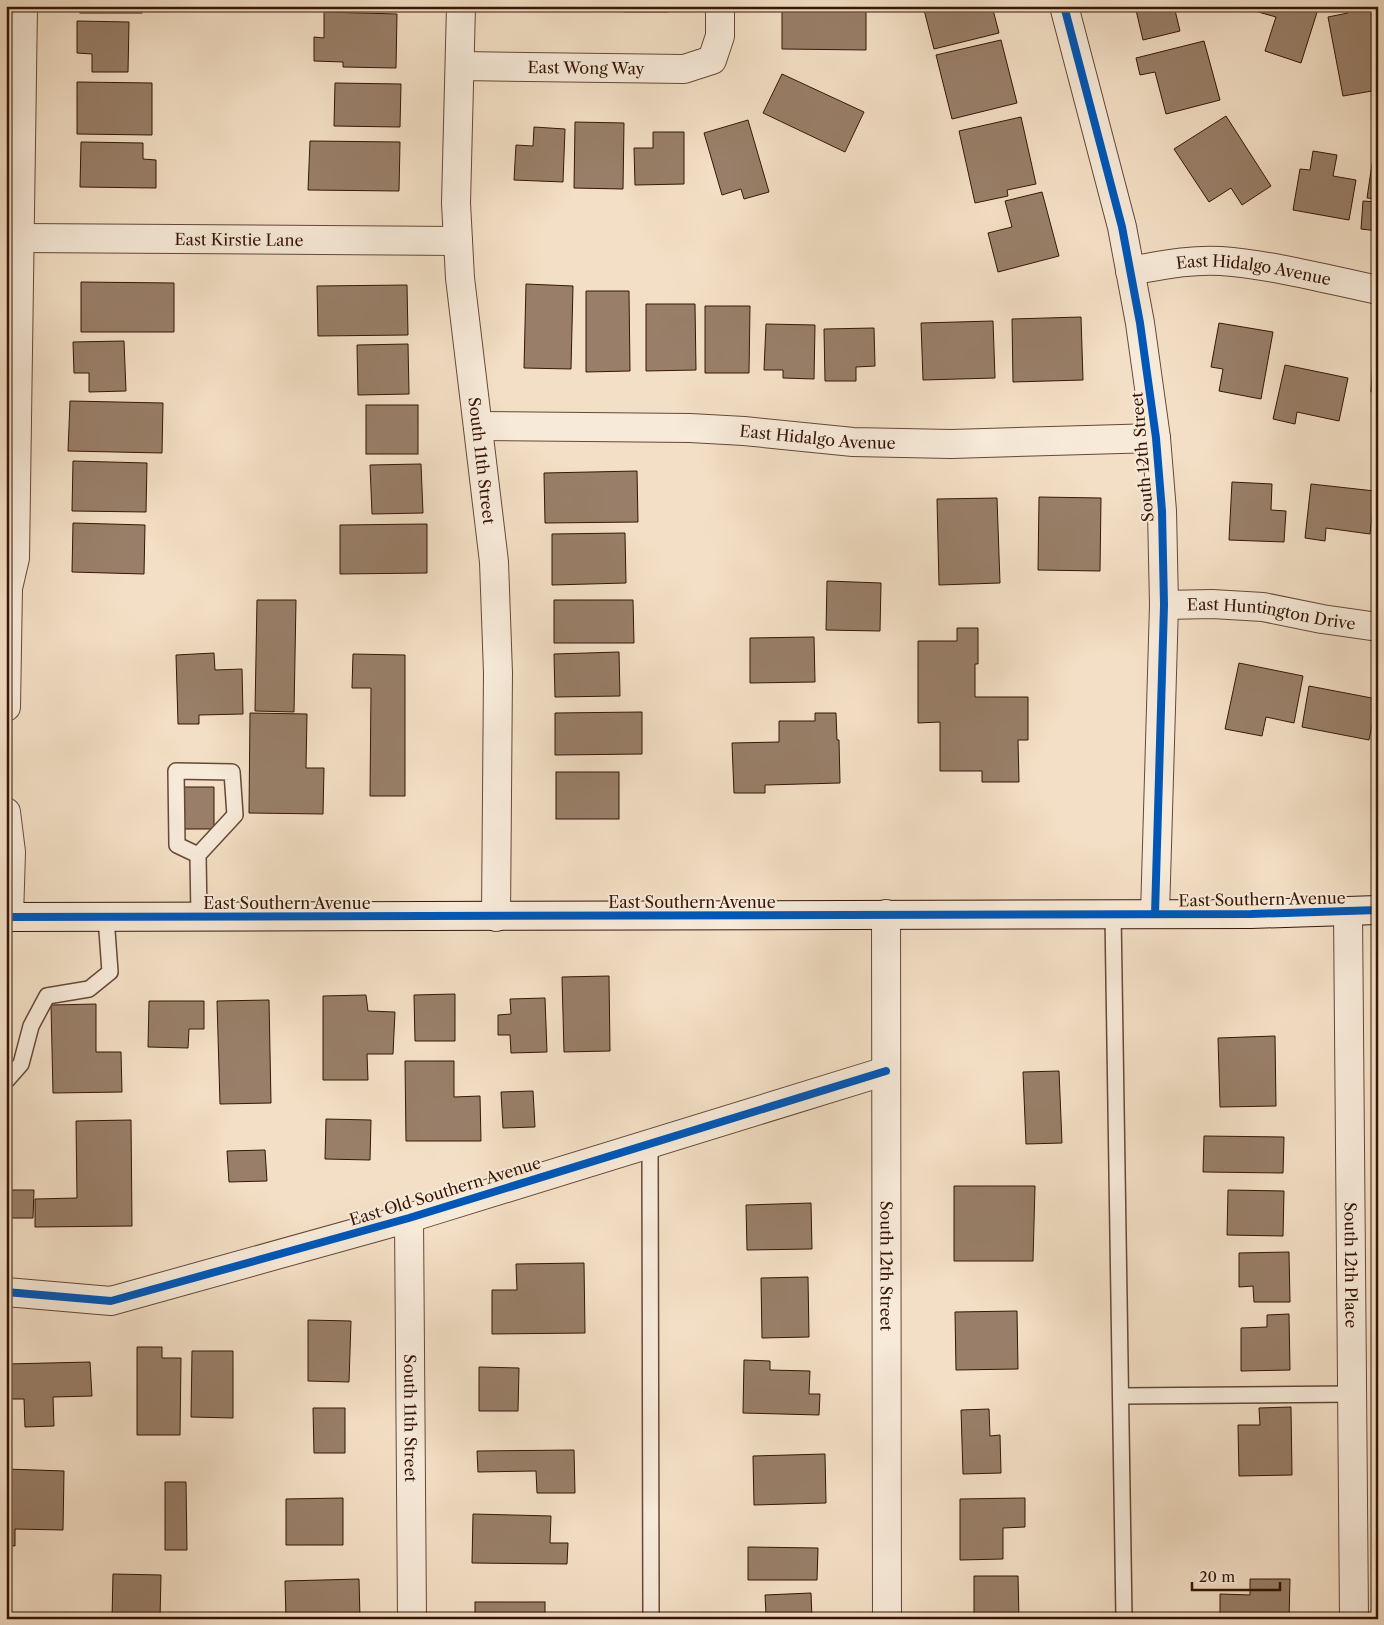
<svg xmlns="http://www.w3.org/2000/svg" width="1384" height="1625" font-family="'Libre Caslon Text',serif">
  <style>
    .building { fill: #997f69; stroke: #371606 }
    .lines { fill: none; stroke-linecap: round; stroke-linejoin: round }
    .lane-casing { stroke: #664836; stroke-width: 18 }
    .street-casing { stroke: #664836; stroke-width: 30 }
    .secondary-casing { stroke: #371606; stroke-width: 30 }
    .lane { stroke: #f7ead9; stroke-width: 15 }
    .street { stroke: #f7ead9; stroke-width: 28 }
    .secondary { stroke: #f7ead9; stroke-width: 28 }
    .cycleway-casing { stroke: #f7ead9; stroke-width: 11 }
    .cycleway { stroke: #0057b8; stroke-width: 8 }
    .labels { text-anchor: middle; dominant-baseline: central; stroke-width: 4; stroke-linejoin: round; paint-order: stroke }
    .street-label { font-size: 16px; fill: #371606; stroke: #f7ead9 }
  </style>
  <rect width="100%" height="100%" fill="#f3dfc5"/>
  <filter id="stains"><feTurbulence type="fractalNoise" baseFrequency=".004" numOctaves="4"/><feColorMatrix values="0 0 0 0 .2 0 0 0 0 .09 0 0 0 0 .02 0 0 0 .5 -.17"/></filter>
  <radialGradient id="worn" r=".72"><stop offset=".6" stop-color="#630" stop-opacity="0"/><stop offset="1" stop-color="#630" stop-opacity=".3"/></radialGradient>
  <g class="building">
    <rect x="80" y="6" width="62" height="7"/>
    <rect x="511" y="6" width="42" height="5"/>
    <rect x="564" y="6" width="49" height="4"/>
    <rect x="624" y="6" width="43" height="6"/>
    <path d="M782,6H866V50L782,49Z"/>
    <path d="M923,6H992L999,33L934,49Z"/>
    <path d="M1135,6H1174L1180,31L1143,40Z"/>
    <path d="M1252,6H1319L1301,63L1265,51L1276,17L1251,10Z"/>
    <path d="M1347,6H1378V90L1343,96L1328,17L1348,13Z"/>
    <path d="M324,12L397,14L396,68L343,67V62L314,61V37L324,38Z"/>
    <path d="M77,21L129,22L128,72H92V54L77,53Z"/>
    <path d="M1001,40L1017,103L952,119L936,55Z"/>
    <path d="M1204,41L1220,100L1166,114L1155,72L1140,75L1136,58Z"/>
    <path d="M782,74L864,112L845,152L763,113Z"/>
    <path d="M77,82L152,83V135L77,134Z"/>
    <path d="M335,83L401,84L400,127L334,126Z"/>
    <path d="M1226,116L1271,186L1242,205L1231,188L1209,202L1174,149Z"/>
    <path d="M1021,117L1036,184L1007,190L1008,196L975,203L959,131Z"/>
    <path d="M748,120L769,192L744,199L741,189L722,195L704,133Z"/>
    <path d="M575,122L624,123L623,189L574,188Z"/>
    <path d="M534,127L565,129L563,182L514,180L516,145L533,146Z"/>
    <path d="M653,132H684V184L635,185L634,148H653Z"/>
    <path d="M310,141L400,142L399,191L308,190Z"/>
    <path d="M81,142L143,143V159L156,160V188L80,187Z"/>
    <path d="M1313,151L1337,155L1333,176L1356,180L1349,220L1293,210L1300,169L1310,170Z"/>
    <path d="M1373,157L1378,158V199L1367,198Z"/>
    <path d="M1042,192L1059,256L998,272L988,233L1012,227L1005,201Z"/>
    <path d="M1363,201L1378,202V231L1361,229Z"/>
    <path d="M81,282L174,283V332H81Z"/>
    <path d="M526,284L573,286L571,369L524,368Z"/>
    <path d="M407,285L408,335L318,336L317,286Z"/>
    <path d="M586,291H629L630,371L586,372Z"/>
    <path d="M646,304H695L696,370L646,371Z"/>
    <path d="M705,306H750L749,373H705Z"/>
    <path d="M1081,317L1083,380L1013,382L1012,319Z"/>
    <path d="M993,321L995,378L923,380L921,323Z"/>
    <path d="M1219,323L1273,332L1261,399L1219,391L1223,369L1211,367Z"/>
    <path d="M766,324L815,325L814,379L783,378V370H764Z"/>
    <path d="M874,328L875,366L856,367V381H825L824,329Z"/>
    <path d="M124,341L126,391L89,392V373H74L73,342Z"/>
    <path d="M408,344L409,394L358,395L357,345Z"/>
    <path d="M1373,359H1378V392H1371Z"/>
    <path d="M1285,365L1348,378L1339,421L1297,412L1295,424L1273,419Z"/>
    <path d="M70,401L163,403L162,453L68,451Z"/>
    <rect x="366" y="405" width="52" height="49"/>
    <path d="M73,461L147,463L146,512L72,511Z"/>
    <path d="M421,464L423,513L372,514L370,465Z"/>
    <path d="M637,471L638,522L545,523L544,473Z"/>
    <path d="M1232,482L1272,484L1271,510L1286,511L1284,542L1229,540Z"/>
    <path d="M1311,484L1375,491L1370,534L1326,528L1325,541L1305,538Z"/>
    <path d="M1039,497L1101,498L1100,571L1038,570Z"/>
    <path d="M997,498L1000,583L939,585L937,499Z"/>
    <path d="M73,523L145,525L144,574L72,572Z"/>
    <path d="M427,524V573L340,574V525Z"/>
    <path d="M625,533L626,583L552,585V534Z"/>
    <path d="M827,581L881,583L880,631L826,630Z"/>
    <path d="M257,600H296L294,712L255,711Z"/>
    <path d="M554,600H633L634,643H554Z"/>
    <path d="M957,628H978V664H975V697H1028V740H1018L1019,782H982V771H940V722L918,723V641H957Z"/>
    <path d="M814,637L815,682L750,683V638Z"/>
    <path d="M619,652L620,696L555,697L554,654Z"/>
    <path d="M214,653L215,670L242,669L243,714L199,715V724H178L176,655Z"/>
    <path d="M353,654L405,655V796H370L371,688H352Z"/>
    <path d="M1239,663L1303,676L1294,723L1266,717L1262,736L1225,729Z"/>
    <path d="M1309,686L1377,699L1369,740L1302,727Z"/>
    <path d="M642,712V754L555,755V713Z"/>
    <path d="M250,713L307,714L306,768H324L323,814L249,813Z"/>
    <path d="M815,713H836L837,740H839L840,783L765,785V793H734L732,743L779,742V721H815Z"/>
    <rect x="556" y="772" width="63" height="47"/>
    <path d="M183,787H214V829H184Z"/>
    <path d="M609,976L610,1051L564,1052L562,977Z"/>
    <path d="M455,994V1041H415L414,995Z"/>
    <path d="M366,995L368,1011L395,1012L393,1054H367L368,1080H323V996Z"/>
    <path d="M545,998L547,1052L511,1053L510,1035H498V1015L511,1014L510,999Z"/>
    <path d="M269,1000L271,1103L220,1104L217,1001Z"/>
    <path d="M149,1001H204V1029H189L188,1048L148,1047Z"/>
    <path d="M96,1004V1052H121L122,1092L53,1093L51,1005Z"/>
    <path d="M1275,1036L1276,1106L1220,1107L1218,1038Z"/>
    <path d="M405,1061H454V1097L480,1096L481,1141H406Z"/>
    <path d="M1059,1071L1062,1143L1026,1144L1023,1072Z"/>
    <path d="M533,1091L535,1127L503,1128L501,1092Z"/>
    <path d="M326,1119L371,1120L370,1160L325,1159Z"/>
    <path d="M131,1120L132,1226L35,1227V1199L77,1198L76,1121Z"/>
    <path d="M1204,1136L1284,1137L1283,1173L1203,1172Z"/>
    <path d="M265,1150L267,1181L229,1182L227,1151Z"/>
    <path d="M954,1186H1035L1033,1261H954Z"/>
    <path d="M6,1190H34L33,1218H6Z"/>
    <path d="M1228,1190L1284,1191L1283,1236L1227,1235Z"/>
    <path d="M811,1203L812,1249L747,1250L746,1205Z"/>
    <path d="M1289,1252L1290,1302H1254L1253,1286L1239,1287V1253Z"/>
    <path d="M584,1263L585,1333L492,1334V1290H517L516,1264Z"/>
    <path d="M808,1277L809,1337L762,1338L761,1278Z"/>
    <path d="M1017,1311L1018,1369L956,1370L955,1312Z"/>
    <path d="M1289,1314L1290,1370L1241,1371V1328L1267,1327V1315Z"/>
    <path d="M308,1320L351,1321L349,1382L308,1381Z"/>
    <path d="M137,1347H162V1358H181L180,1435H137Z"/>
    <path d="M192,1351H233V1418L191,1417Z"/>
    <path d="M744,1360L770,1361V1370L810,1371L809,1394H820L819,1415L743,1413Z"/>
    <path d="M90,1362L92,1396L53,1397L54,1426L25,1427L24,1399H8L7,1364Z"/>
    <path d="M479,1367L519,1368L518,1411H479Z"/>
    <path d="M1291,1407L1292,1475L1239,1476L1238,1425H1260L1259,1408Z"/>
    <path d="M313,1408H345V1453H314Z"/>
    <path d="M989,1409L990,1436L1000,1435L1001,1473L963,1474L961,1410Z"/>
    <path d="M574,1450L575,1493H537L536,1471L478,1472L477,1451Z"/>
    <path d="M825,1454L826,1503L754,1505L753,1456Z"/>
    <path d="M6,1469L64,1471L63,1530L15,1529V1546L6,1545Z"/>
    <path d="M165,1482H186L187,1550H165Z"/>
    <path d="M343,1498V1545H286V1499Z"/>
    <path d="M1025,1498V1527L1003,1528V1559L960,1560V1499Z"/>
    <path d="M473,1514L551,1516L550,1543H568L567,1564L472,1563Z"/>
    <path d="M748,1547L818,1548L817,1580H748Z"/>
    <path d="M113,1574L161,1575L160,1619H112Z"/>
    <path d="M974,1576H1018L1019,1619H974Z"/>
    <path d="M359,1579L360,1619H286L285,1581Z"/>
    <path d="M1250,1579H1290L1289,1619H1220V1594L1250,1595Z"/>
    <path d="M811,1593L812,1619H744V1615L766,1614L765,1595Z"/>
    <rect x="475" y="1602" width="70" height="17"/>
  </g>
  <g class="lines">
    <defs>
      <g id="lane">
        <path d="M198,855L177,845L176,771L232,772L235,815L198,855L199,917"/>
        <path d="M1113,914L1124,1619"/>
        <path d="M6,1081L21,1064L31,1026L47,996L89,989L110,972L106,917"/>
        <path d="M650,1144L651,1619"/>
        <path d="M1122,1396L1352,1394"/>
      </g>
      <g id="street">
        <path id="s1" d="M461,6L456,203L460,278L494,562L498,673L496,917"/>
        <path d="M1064,6L1122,227L1140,323L1156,438L1162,511L1164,605L1155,914"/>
        <path id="s2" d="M460,66L684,69L712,60L720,36V6"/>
        <path id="s3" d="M20,238L458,241"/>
        <path id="s4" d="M1130,271C1159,266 1190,259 1221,261C1273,265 1326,279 1378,290"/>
        <path id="s5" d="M478,426L690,428L744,431L853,442L951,444L1156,438"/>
        <path id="s6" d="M1164,605L1212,604L1263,607L1322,619L1378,627"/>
        <path d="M6,707L8,588L15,558L23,6"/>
        <path d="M6,812L11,852L9,917"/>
        <path id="s7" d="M1348,911L1354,1619"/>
        <path id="s8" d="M886,914L887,1619"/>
        <path id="s9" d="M409,1218L412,1619"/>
        <path d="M6,1292L111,1301L409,1218L886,1071"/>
      </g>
      <path id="secondary" d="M6,917L1251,914L1378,910"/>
    </defs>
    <use href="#lane" class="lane-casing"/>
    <use href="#street" class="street-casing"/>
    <use href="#secondary" class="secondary-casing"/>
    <use href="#lane" class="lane"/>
    <use href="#street" class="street"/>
    <use href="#secondary" class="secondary"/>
    <defs>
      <g id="cycleway">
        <path d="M1064,6L1122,227L1140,323L1156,438L1162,511L1164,605L1155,914"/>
        <path d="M6,917L1251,914L1378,910"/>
        <path d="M6,1292L111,1301L409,1218L886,1071"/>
      </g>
    </defs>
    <use href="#cycleway" class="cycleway-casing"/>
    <use href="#cycleway" class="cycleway"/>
  </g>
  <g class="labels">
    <g class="street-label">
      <text stroke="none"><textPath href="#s2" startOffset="126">East Wong Way</textPath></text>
      <text stroke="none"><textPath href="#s3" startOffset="219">East Kirstie Lane</textPath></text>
      <text stroke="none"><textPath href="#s4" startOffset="125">East Hidalgo Avenue</textPath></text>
      <text stroke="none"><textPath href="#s5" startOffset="340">East Hidalgo Avenue</textPath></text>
      <text transform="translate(1142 457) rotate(-95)">South 12th Street</text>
      <text stroke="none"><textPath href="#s1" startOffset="456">South 11th Street</textPath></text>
      <text stroke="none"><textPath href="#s6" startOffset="108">East Huntington Drive</textPath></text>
      <text transform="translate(1262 899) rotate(-1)">East Southern Avenue</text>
      <text x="692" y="902">East Southern Avenue</text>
      <text x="287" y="903">East Southern Avenue</text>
      <text transform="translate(445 1191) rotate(-17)">East Old Southern Avenue</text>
      <text stroke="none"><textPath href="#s7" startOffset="354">South 12th Place</textPath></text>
      <text stroke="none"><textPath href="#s8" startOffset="352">South 12th Street</textPath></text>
      <text stroke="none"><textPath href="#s9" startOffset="200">South 11th Street</textPath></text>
    </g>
  </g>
  <rect width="1384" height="1625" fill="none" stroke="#f3dfc5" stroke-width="25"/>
  <rect x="8" y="8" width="1369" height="1610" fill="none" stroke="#371606" stroke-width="2.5"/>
  <rect x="12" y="12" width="1359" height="1600" fill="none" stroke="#371606"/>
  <path d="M1192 1582v8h88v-8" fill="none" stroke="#371606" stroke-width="2.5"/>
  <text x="1199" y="1582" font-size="15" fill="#371606" stroke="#f7ead9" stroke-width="4" paint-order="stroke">20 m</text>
  <rect width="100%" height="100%" filter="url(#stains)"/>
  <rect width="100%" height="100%" fill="url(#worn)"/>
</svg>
